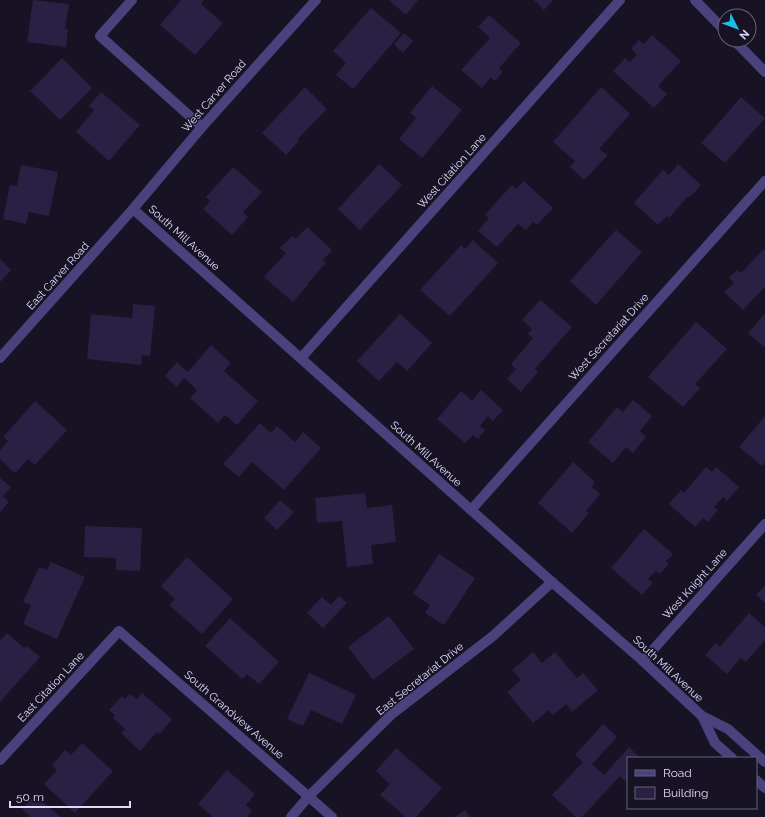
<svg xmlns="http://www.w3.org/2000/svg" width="765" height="817" font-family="Raleway,sans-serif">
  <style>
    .building { fill: #2a2043 }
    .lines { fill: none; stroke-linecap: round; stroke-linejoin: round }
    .minor { stroke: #4a427d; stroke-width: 10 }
    .labels { text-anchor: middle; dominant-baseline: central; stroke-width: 3; stroke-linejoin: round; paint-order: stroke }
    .street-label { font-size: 11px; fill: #e0d9fa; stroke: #171224 }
  </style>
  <rect width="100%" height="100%" fill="#171224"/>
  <g class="building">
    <path d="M33,0L69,4L65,29H68L66,47L27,42Z"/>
    <path d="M181,0H204L201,4L223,23L195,55L160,25Z"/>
    <path d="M389,0H418L406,15Z"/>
    <path d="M534,0H553L544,10Z"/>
    <path d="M371,8L401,33L353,89L336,75L346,63L333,51Z"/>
    <path d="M489,15L521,43L499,68L503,72L495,81L491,77L482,88L461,70L490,38L478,27Z"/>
    <path d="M404,33L413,41L403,53L394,44Z"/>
    <path d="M652,35L681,61L658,86L667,94L654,108L613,71L625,58L630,62L637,54L631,49L639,40L644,44Z"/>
    <path d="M62,58L92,88L60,120L30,91Z"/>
    <path d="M432,86L462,110L422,158L399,139L416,118L410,113Z"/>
    <path d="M305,87L327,109L298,139L299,141L286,155L262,133Z"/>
    <path d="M601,87L630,114L599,149L608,155L584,180L570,167L575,161L553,142Z"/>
    <path d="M101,92L140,125L109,161L76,132L94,110L89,106Z"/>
    <path d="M741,97L765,118L725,163L701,143Z"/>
    <path d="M379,164L402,185L360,230L338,209Z"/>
    <path d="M678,164L701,185L690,197L688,196L669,218L667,216L658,225L634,203L663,170L669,175Z"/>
    <path d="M21,165L58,172L49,216L29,212L26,224L3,219L10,185L17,186Z"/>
    <path d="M233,167L262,192L243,212L248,217L232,235L203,209L210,201L206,197Z"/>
    <path d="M524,181L553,208L537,225L533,222L526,230L518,224L497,247L478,231L489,218L485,215L497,201L512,185L516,189Z"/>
    <path d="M307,227L332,250L323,260L326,263L307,284L308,285L293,302L264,277L286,253L280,248L292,236L296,239Z"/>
    <path d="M616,230L642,252L596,305L570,281Z"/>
    <path d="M473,240L498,263L450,316L420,290L461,245L465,249Z"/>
    <path d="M764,249L765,251V287L743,310L724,292L734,283L729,278L737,270L741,273Z"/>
    <path d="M0,259L11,270L0,282Z"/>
    <path d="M540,300L572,327L535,369L538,372L521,392L507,379L516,369L511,364L533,338L528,334L532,329L522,320Z"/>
    <path d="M133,304L155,306L150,356L142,355L141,365L87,359L91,314L132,318Z"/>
    <path d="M400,314L432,343L407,371L397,362L379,381L357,361Z"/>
    <path d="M765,314V346L764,347L748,333Z"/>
    <path d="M696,322L727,349L695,384L700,388L683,407L648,377Z"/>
    <path d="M211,345L231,363L224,371L258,401L237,425L225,415L218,423L190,398L197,390L184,378L177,387L165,376L177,362L188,372Z"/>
    <path d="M481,390L503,410L493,421L488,416L480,426L485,430L478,439L473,435L465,443L437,419L461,391L472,401Z"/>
    <path d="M633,400L652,416L640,431L646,437L633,453L626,447L613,463L588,442L617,407L623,412Z"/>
    <path d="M35,401L67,430L35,465L28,459L15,473L0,459V450L8,441L3,437Z"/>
    <path d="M765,416V462L762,466L739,447Z"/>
    <path d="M260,423L271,433L277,426L295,442L303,432L321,448L284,490L252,462L239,477L223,464Z"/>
    <path d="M573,462L595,482L592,487L600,494L586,511L589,513L572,533L538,503Z"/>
    <path d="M706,467L712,472L716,467L739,487L727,501L723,497L714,507L718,510L708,522L703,518L695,527L669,504L681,490L684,493Z"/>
    <path d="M0,478L11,487L3,496L9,502L0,512Z"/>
    <path d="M365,493L367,508L392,505L396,542L371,545L373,564L347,567L342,521L317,523L315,498Z"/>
    <path d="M280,500L294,512L277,530L264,518Z"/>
    <path d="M85,526L142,528L140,571L116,570V558L84,557Z"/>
    <path d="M644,529L673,554L666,561L669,564L660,574L656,571L648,579L653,583L642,595L611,568Z"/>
    <path d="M439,554L475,578L444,625L425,613L430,605L413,594Z"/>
    <path d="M187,557L233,599L202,634L169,605L175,599L161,586Z"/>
    <path d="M51,562L85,577L57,639L23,624L31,605L23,602L39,567L47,570Z"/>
    <path d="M765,586V603L756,595Z"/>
    <path d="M339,596L347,603L323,628L307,613L322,597L331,605Z"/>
    <path d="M749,613L765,627V640L746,662L741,658L727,674L705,655L716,643L720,647Z"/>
    <path d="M389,616L414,649L373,680L348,647Z"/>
    <path d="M230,618L279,662L259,684L247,674L242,679L205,646Z"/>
    <path d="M7,633L24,648L27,646L40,657L0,702V641Z"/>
    <path d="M533,652L542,663L555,652L577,678L583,673L598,690L572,712L566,704L553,715L549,710L533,723L507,692L521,680L512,670Z"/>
    <path d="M309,673L356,695L342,724L311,710L303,726L287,719Z"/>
    <path d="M142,693L172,719L160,734L157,732L140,751L121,733L125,729L113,718L115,715L109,710L122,696L125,699L130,694L137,699Z"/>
    <path d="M603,724L617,737L592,764L604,775L629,747L640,758H628V777L625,781L620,776L582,817H576L552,795L583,762L575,755Z"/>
    <path d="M82,743L113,771L75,813L44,784L57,770L52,765L65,750L71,755Z"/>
    <path d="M396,748L442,788L416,817H406L380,795L390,784L376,771Z"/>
    <path d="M227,770L255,794L246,805L252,811L247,817H213L198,804Z"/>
    <path d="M35,795L60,817H31L22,809Z"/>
    <path d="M465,810L470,817H455Z"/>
  </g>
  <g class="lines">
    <g class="minor">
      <path d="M132,0L100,36L202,127"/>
      <path d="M695,0L725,31"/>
      <path d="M734,40L765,72"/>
      <path d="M133,209L552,582L643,661L702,716L728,729L765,762"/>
      <path d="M0,358L133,209L202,127L316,0"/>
      <path d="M301,358L620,0"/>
      <path d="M471,510L765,181"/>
      <path d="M643,661L765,524"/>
      <path d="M702,716L715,743L732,758"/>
      <path d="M0,760L119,631L332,817"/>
      <path d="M756,780L765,788"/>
      <path d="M291,817L309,796L392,714L493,636L552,582"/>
    </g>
  </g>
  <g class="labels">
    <g class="street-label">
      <text transform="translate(214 96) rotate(-49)">West Carver Road</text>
      <text transform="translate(452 171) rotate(-48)">West Citation Lane</text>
      <text transform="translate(184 238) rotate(42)">South Mill Avenue</text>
      <text transform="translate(58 276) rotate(-48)">East Carver Road</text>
      <text transform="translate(609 337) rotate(-48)">West Secretariat Drive</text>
      <text transform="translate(426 454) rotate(42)">South Mill Avenue</text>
      <text transform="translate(695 584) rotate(-48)">West Knight Lane</text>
      <text transform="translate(668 669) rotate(43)">South Mill Avenue</text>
      <text transform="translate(420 679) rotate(-39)">East Secretariat Drive</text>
      <text transform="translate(51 687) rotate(-47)">East Citation Lane</text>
      <text transform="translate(234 715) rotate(41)">South Grandview Avenue</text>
    </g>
  </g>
  <rect x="627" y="757" width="130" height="52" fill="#171224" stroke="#67627a"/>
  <rect x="635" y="770" width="20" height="6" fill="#4a427d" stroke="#67627a"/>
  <text x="663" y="777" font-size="12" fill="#e0d9fa">Road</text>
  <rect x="635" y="787" width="20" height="12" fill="#2a2043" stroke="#67627a"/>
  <text x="663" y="797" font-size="12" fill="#e0d9fa">Building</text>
  <g transform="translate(737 28) rotate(132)"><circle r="19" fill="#171224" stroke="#67627a"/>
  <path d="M0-3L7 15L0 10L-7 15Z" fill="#1cbce3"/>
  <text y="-6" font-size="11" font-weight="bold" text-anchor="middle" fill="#e0d9fa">N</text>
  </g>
  <path d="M10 801v6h120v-6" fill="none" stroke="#e0d9fa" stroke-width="2"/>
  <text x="16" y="801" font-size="12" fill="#e0d9fa" stroke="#171224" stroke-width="3" paint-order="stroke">50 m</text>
</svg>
